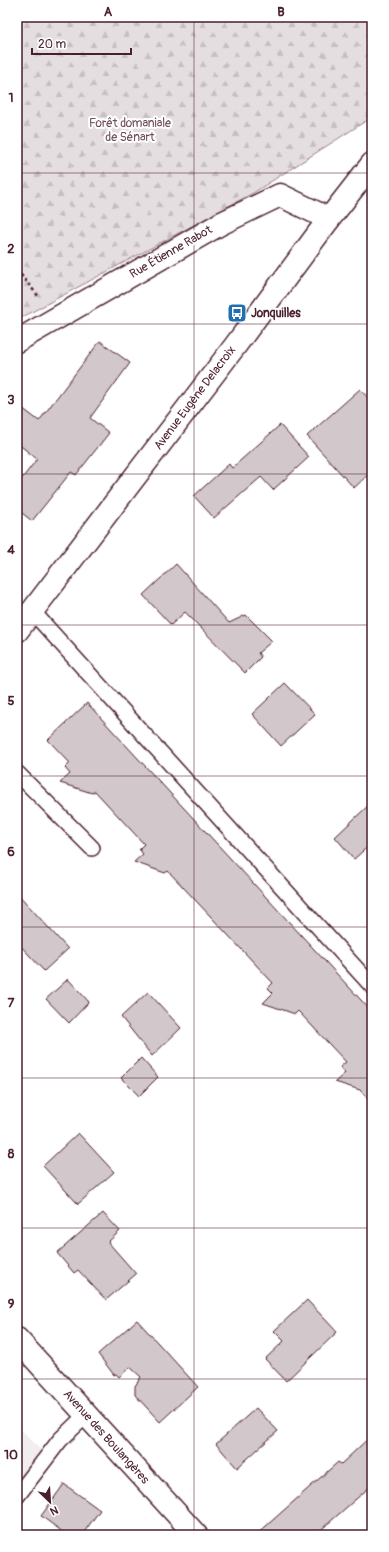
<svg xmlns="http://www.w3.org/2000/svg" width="389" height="1552" font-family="Pangolin,sans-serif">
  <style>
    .built { fill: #f2eeef }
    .forest { fill: url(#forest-firs); stroke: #987e86 }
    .building { fill: #d2c7cb; stroke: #4a1f2b }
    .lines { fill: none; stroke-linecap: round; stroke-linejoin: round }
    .lane-casing { stroke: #4a1f2b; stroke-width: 18 }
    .street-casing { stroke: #4a1f2b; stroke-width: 25 }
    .secondary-casing { stroke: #4a1f2b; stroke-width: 25 }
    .path { stroke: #4a1f2b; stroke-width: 2.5; stroke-dasharray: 3 3; stroke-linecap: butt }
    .lane { stroke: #fff; stroke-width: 15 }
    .street { stroke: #fff; stroke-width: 22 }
    .secondary { stroke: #fff; stroke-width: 22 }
    .grid { fill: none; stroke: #4a1f2b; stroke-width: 1; stroke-opacity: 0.55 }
    .labels { text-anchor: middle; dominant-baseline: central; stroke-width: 4; stroke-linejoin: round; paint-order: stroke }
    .park-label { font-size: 12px; fill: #714f58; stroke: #fff }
    .street-label { font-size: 12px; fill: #4a1f2b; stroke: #fff }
    .poi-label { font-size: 12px; font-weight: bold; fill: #4a1f2b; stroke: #fff; text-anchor: start }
    .neatline { fill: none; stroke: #4a1f2b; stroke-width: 1.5 }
    .grid-label { font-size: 13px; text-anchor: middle; font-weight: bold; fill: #4a1f2b }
  </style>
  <defs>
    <pattern id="forest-firs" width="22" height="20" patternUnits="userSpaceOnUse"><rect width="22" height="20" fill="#e5dee0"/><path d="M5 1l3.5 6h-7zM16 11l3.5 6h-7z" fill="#c6bec0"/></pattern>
  </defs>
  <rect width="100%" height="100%" fill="#fff"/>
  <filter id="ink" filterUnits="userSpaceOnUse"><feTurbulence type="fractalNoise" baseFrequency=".025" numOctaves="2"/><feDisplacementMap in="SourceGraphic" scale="8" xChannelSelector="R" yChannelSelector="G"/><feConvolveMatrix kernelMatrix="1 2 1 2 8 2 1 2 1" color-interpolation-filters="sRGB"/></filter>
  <g filter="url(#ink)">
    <path class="built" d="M17,1425L51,1461L17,1510Z"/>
    <path class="forest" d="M17,17H372V117L253,193L17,320Z"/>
    <g class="building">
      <path d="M100,341L130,363L90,418L109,433L76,475L71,472L32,521L17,509V485L37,459L17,443V404L39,421Z"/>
      <path d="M360,389L372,402V471L354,488L307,436Z"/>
      <path d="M280,425L309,457L273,490L261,477L214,518L194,496L229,464L232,468Z"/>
      <path d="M176,564L229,623L246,615L272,641L258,653L261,657L245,673L185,612L171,625L143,595Z"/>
      <path d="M285,683L315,714L281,746L252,714Z"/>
      <path d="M87,703L372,1012V1104L360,1090L335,1082L345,1073L340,1067L346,1062L298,1011L295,1014L263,1003L273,993L268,988L273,983L168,871L165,873L134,862L143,854L139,849L144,844L95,791L92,793L60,783L70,774L65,768L70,763L48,740Z"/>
      <path d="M372,802V843L354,859L335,837Z"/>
      <path d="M17,893L68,949L44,971L17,942Z"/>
      <path d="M68,979L89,1002L69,1023L46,999Z"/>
      <path d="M148,992L181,1028L152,1056L121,1017Z"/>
      <path d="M141,1058L158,1077L139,1096L121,1078Z"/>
      <path d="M78,1133L114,1172L78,1204L43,1166Z"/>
      <path d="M103,1213L120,1231L108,1242L136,1274L106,1300L78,1270L74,1273L57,1253Z"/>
      <path d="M307,1300L337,1332L286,1381L265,1359L284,1341L274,1331Z"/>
      <path d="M137,1320L198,1387L160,1422L135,1395V1386L141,1377L130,1367L119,1377L116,1374L114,1375L98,1354Z"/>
      <path d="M256,1408L278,1431L237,1468L216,1444Z"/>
      <path d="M372,1435V1485L315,1535H256L338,1462L341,1464Z"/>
      <path d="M64,1484L100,1510L82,1535H67L41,1516Z"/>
    </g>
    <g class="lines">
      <defs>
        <g id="lane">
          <path d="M32,611L372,986"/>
          <path d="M17,773L92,848"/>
          <path d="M17,1496L60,1440L86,1415"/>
        </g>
        <g id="street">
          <path d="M17,341L222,223L280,195L329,219"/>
          <path d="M17,1339L196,1535"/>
        </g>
        <path id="secondary" d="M17,631L235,346L329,219L372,164"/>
      </defs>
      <use href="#lane" class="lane-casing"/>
      <use href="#street" class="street-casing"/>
      <use href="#secondary" class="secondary-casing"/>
      <path class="path" d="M17,270L39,297"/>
      <use href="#lane" class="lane"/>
      <use href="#street" class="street"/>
      <use href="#secondary" class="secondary"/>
    </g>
  </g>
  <path class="grid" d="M194,17V1535M17,173H372M17,324H372M17,474H372M17,625H372M17,776H372M17,927H372M17,1078H372M17,1228H372M17,1379H372"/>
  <defs>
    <symbol id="bus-square" viewBox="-11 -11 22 22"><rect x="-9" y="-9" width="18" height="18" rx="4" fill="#1f6fb2" stroke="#fff"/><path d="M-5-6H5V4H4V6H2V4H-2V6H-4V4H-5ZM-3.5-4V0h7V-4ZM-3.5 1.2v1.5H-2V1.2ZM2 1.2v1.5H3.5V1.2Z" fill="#fff"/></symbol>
  </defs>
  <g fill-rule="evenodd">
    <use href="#bus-square" x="226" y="302" width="22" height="22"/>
  </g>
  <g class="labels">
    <g class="park-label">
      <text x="130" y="123">Forêt domaniale<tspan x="130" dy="14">de Sénart</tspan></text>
    </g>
    <g class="street-label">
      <text transform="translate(171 252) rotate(-30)">Rue Étienne Rabot</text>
      <text transform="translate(195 398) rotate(-53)">Avenue Eugène Delacroix</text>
      <text transform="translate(106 1437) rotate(48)">Avenue des Boulangères</text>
    </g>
    <g class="poi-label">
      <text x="251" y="313">Jonquilles</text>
    </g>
  </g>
  <rect width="389" height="1552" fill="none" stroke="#fff" stroke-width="44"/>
  <g transform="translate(50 1502) rotate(155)" stroke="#ffffff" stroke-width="3" paint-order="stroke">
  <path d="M0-3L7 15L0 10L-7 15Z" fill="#4a1f2b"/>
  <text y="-6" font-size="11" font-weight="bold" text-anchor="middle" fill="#4a1f2b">N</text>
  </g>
  <path d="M32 48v6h99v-6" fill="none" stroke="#4a1f2b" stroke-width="2"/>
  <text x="38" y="48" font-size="12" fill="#4a1f2b" stroke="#ffffff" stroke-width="3" paint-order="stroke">20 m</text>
  <rect x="22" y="22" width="345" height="1508" class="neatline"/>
  <g class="grid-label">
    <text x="108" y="16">A</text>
    <text x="281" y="16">B</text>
    <text x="11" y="102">1</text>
    <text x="11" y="253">2</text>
    <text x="11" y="404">3</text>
    <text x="11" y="554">4</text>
    <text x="11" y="705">5</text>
    <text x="11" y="856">6</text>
    <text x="11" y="1007">7</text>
    <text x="11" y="1158">8</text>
    <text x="11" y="1308">9</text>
    <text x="11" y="1459">10</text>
  </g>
</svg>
